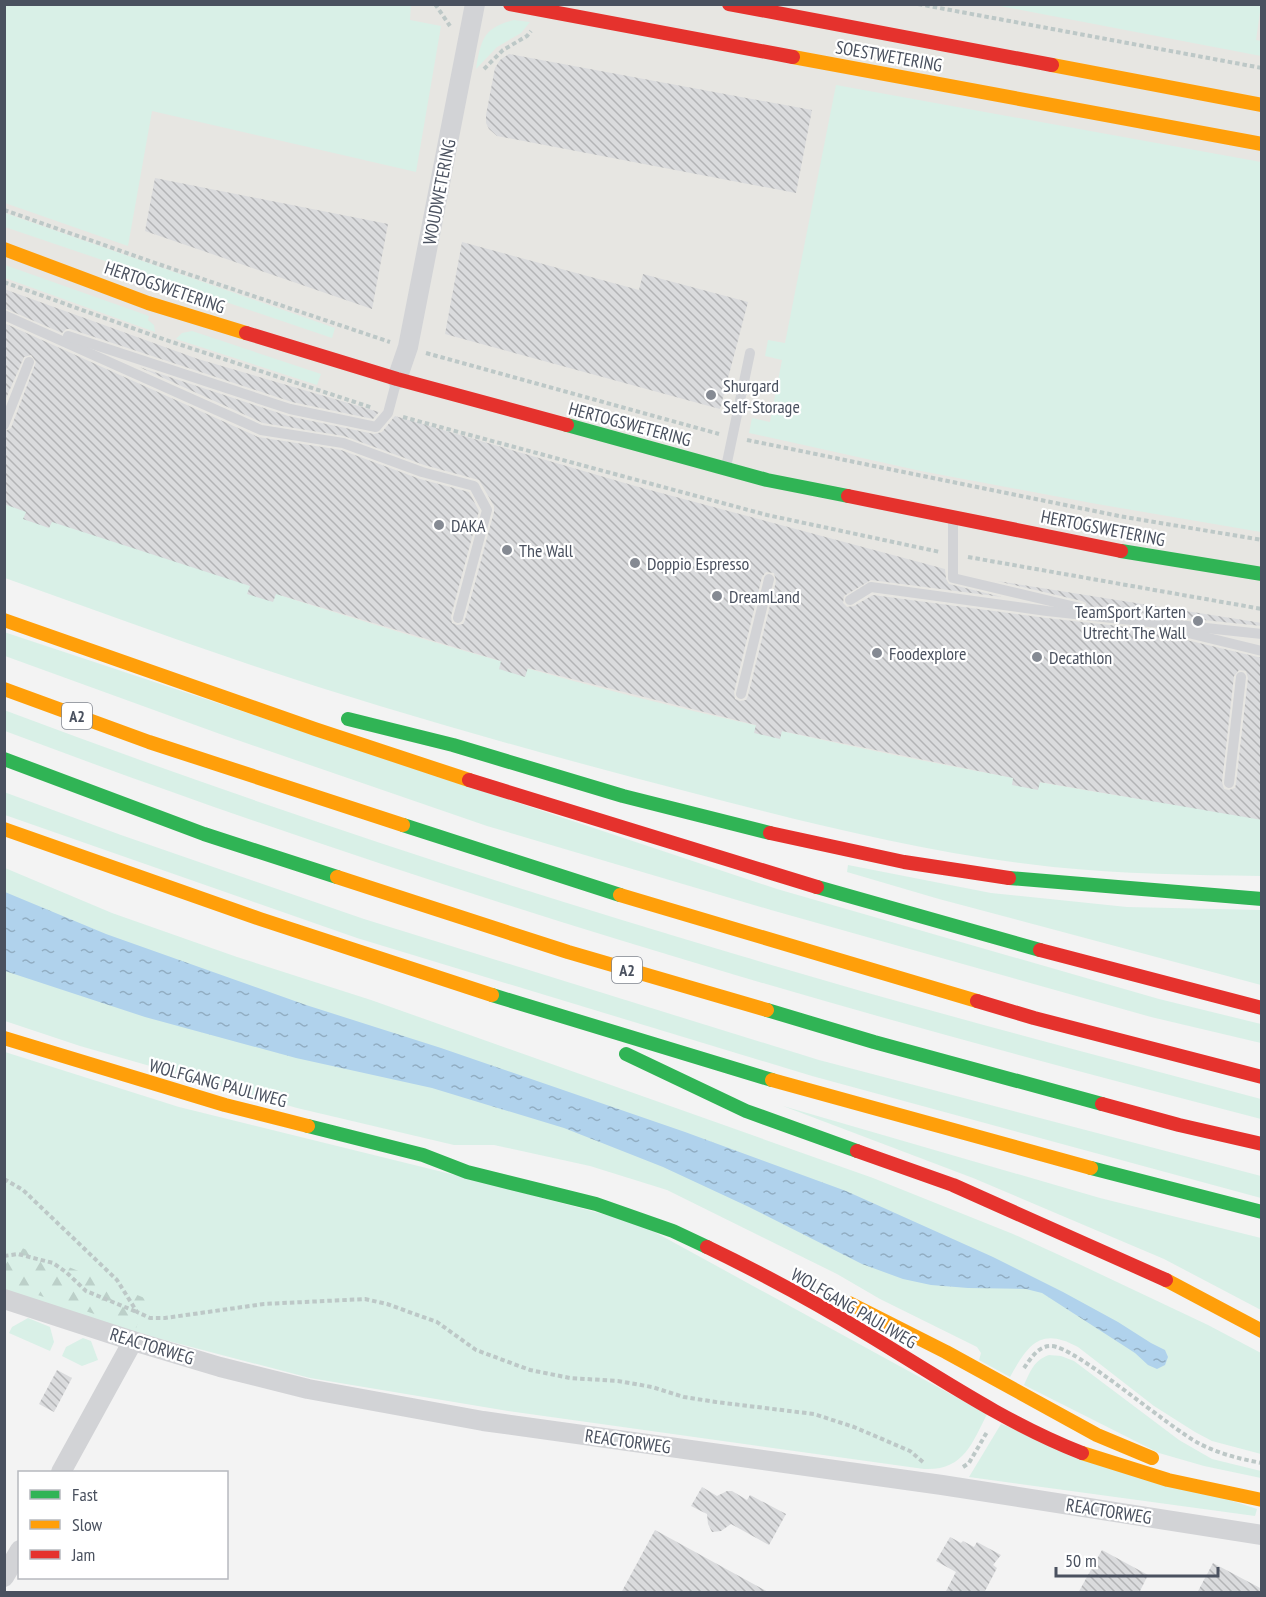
<svg xmlns="http://www.w3.org/2000/svg" width="1266" height="1597" font-family="'PT Sans Narrow',sans-serif">
  <style>
    .commercial { fill: #e7e6e2 }
    .green { fill: #d9f0e7 }
    .forest { fill: url(#forest-firs) }
    .water { fill: url(#water-ripples) }
    .building { fill: url(#building-back-hatch); fill-rule: evenodd }
    .lines { fill: none; stroke-linecap: round; stroke-linejoin: round }
    .path { stroke: #bdc8c7; stroke-width: 4; stroke-dasharray: 4.5 3; stroke-linecap: butt }
    .lane { stroke: #d2d3d6; stroke-width: 10 }
    .street { stroke: #d2d3d6; stroke-width: 20 }
    .fast { stroke: #30b455; stroke-width: 14 }
    .slow { stroke: #ff9f0a; stroke-width: 14 }
    .jam { stroke: #e5322d; stroke-width: 14 }
    .poi-dot { fill: #858a93; stroke: #fff; stroke-width: 2 }
    .labels { text-anchor: middle; dominant-baseline: central; stroke-width: 4.5; stroke-linejoin: round; paint-order: stroke }
    .shield { fill: #fff; stroke: #80858f; stroke-width: 1.5 }
    .shield-label { font-size: 16px; font-weight: bold; fill: #4a515f }
    .street-label { font-size: 18px; fill: #4a515f; stroke: #fff }
    .poi-label { font-size: 18px; fill: #4a515f; stroke: #fff; text-anchor: start }
  </style>
  <defs>
    <pattern id="forest-firs" width="22" height="20" patternUnits="userSpaceOnUse" patternTransform="scale(1.5)"><rect width="22" height="20" fill="#d9f0e7"/><path d="M5 1l3.5 6h-7zM16 11l3.5 6h-7z" fill="#bcd0c9"/></pattern>
    <pattern id="water-ripples" width="26" height="14" patternUnits="userSpaceOnUse" patternTransform="scale(1.5)"><rect width="26" height="14" fill="#b0d2ec"/><path d="M2 4q2-2 4 0t4 0M15 11q2-2 4 0t4 0" fill="none" stroke="#91adc2"/></pattern>
    <pattern id="building-back-hatch" width="6" height="6" patternUnits="userSpaceOnUse" patternTransform="scale(1.5)"><rect width="6" height="6" fill="#dadbdd"/><path d="M-1 5l2 2M0 0l6 6M5-1l2 2" fill="none" stroke="#b3b4b6"/></pattern>
  </defs>
  <rect width="100%" height="100%" fill="#f3f3f3"/>
  <path class="commercial" d="M4,5H1261V849L5,560Z"/>
  <g class="green">
    <path d="M411,4L410,20L441,26L416,172L152,111L128,246L5,203V5Z"/>
    <path d="M995,5H1261L1256,40L1261,41V56Z"/>
    <path d="M514,20L530,22L521,33L497,47L476,69C481,40 483,28 514,20Z"/>
    <path d="M836,85L1261,162V532L1097,504L921,471L749,433L752,418L770,422L782,360L765,356L768,340L785,343Z"/>
    <path d="M5,213L335,328L332,338L5,227Z"/>
    <path d="M5,265L149,316L148,320L154,325L155,332L5,278Z"/>
    <path d="M192,331L321,374L317,385L176,339L182,333Z"/>
    <path d="M5,503C153,554 301,604 451,647C717,724 988,779 1261,817V876C1192,875 1122,874 1053,867C929,854 809,823 689,792C542,754 395,713 251,665C168,637 87,607 5,578Z"/>
    <path d="M4,632L777,889L1159,999L1261,1024V1043L1151,1017L771,910L487,826L220,734L5,656Z"/>
    <path d="M4,710C246,801 491,882 738,955C912,1007 1087,1053 1261,1099V1119C1085,1073 907,1026 732,974C487,901 244,821 5,731Z"/>
    <path d="M4,792L121,835L364,919L819,1060L1261,1176V1198L812,1076L357,938L5,815Z"/>
    <path d="M848,865L991,893L1127,907L1261,910V985L939,899L847,872Z"/>
    <path d="M5,868L112,913L237,957L371,1000L873,1178L1013,1234L1081,1265L1208,1325L1261,1353V1454L1212,1441L1195,1432L1154,1406L1078,1347C1040,1326 1028,1345 1010,1377L979,1360L981,1353L977,1347L880,1299L837,1274L667,1190L590,1166L494,1145H454L297,1108L80,1046L5,1021Z"/>
    <path d="M5,1052L179,1107L471,1179L640,1224L987,1414C972,1444 963,1471 924,1469L508,1411L310,1378L157,1338L5,1293Z"/>
    <path d="M783,1106L1100,1198L1261,1238V1310L1164,1259L973,1178Z"/>
    <path d="M28,1318L50,1327L54,1342L50,1351L9,1333L12,1327Z"/>
    <path d="M83,1338L91,1341L98,1360L82,1366L62,1356L66,1347Z"/>
    <path d="M1049,1355L1061,1356L1074,1361L1179,1440L1212,1459L1261,1471V1478L1204,1466L1159,1453L1024,1385C1030,1372 1034,1360 1049,1355Z"/>
    <path d="M1001,1424L1257,1509L1255,1516L969,1477Z"/>
  </g>
  <path class="forest" d="M5,1241L147,1299L136,1328L5,1284Z"/>
  <path class="water" d="M5,892L106,934L306,1005L441,1048L685,1132L846,1191L993,1257L1063,1292L1118,1322L1151,1343L1165,1350L1168,1357L1165,1365L1157,1369L1148,1365L1135,1353L1042,1293L1026,1289L968,1288L931,1285L903,1279L862,1264L749,1207L663,1167L564,1128L432,1088L296,1058L145,1017L5,971Z"/>
  <g class="building">
    <path d="M509,54L812,110L796,193L497,136L489,129L486,123V115L495,68L500,60Z"/>
    <path d="M155,178L388,224L372,309L145,231Z"/>
    <path d="M462,242L639,290L643,274L748,302L720,409L445,334Z"/>
    <path d="M4,289L198,359L379,412L373,419L292,402L70,329H66L62,333L4,308Z"/>
    <path d="M4,323L258,437L341,450L420,479L469,492L479,511L451,616L452,623L457,625L463,624L465,620L494,512V506L479,480L424,465L344,436L263,423L139,367L288,416L374,434L382,432L395,416L635,486L945,569L946,579L949,584L1002,597L871,580L844,596L843,603L847,607L854,606L873,595L1046,618L1173,632L1178,638L1262,658V820L1040,782L1038,790L1012,785L1013,778L782,731L780,739L754,733L756,725L528,668L525,677L499,669L501,661L276,594L273,602L247,594L250,586L52,522L49,528L23,519L26,512L4,504V432L11,428L36,362L31,355L24,357L4,403ZM766,572L774,573L776,581L748,696L746,700L740,701L735,699L734,692L762,577ZM1239,670L1246,671L1248,678L1236,784L1235,788L1229,790L1224,789L1222,782L1234,676Z"/>
    <path d="M997,581L1262,623V626L1087,608L1086,603L1082,601Z"/>
    <path d="M57,1370L72,1378L54,1412L39,1404Z"/>
    <path d="M702,1487L717,1496L727,1491H732L747,1500L750,1495L786,1514L769,1545L731,1524L721,1531L712,1532L708,1524L707,1514L691,1506Z"/>
    <path d="M655,1530L666,1536L770,1593H621Z"/>
    <path d="M950,1537L961,1543L963,1541L974,1547L977,1542L1001,1555L993,1565L997,1568L984,1593H945L956,1572L936,1561Z"/>
    <path d="M1102,1550L1148,1575L1139,1593H1078Z"/>
    <path d="M1213,1563L1262,1589V1593H1197Z"/>
  </g>
  <g class="lines">
    <g class="path">
      <path d="M435,4L450,26"/>
      <path d="M918,4L1262,68"/>
      <path d="M484,69L503,50L527,36L531,31"/>
      <path d="M4,210L164,266L390,342"/>
      <path d="M4,282L166,340L373,408"/>
      <path d="M426,353L719,434"/>
      <path d="M403,417L767,515L940,552"/>
      <path d="M747,440L1119,516L1262,540"/>
      <path d="M968,557L1262,609"/>
      <path d="M4,1179L23,1190L117,1280L137,1312L150,1318H165L264,1304L365,1299L387,1304L437,1322L476,1350L530,1370L570,1378L618,1381L652,1387L684,1397L716,1402L814,1414L854,1427L910,1451L923,1462"/>
      <path d="M4,1256L18,1254L53,1263L66,1272L86,1291L137,1312"/>
      <path d="M1024,1368C1031,1358 1038,1346 1051,1346C1075,1346 1169,1428 1200,1444C1220,1454 1240,1459 1262,1463"/>
      <path d="M963,1467L969,1463L987,1432"/>
    </g>
    <g class="lane">
      <path d="M4,315L261,430L343,443L422,472L474,486L487,510L458,618"/>
      <path d="M68,336L290,409L376,427L388,413L397,379"/>
      <path d="M4,425L29,362"/>
      <path d="M726,467L750,353"/>
      <path d="M953,518V578L1080,608"/>
      <path d="M850,600L871,587L1047,611L1262,634"/>
      <path d="M1180,631L1262,651"/>
      <path d="M741,694L769,579"/>
      <path d="M1229,783L1241,677"/>
    </g>
    <g class="street">
      <path d="M397,379L408,347L475,4"/>
      <path d="M4,1299L133,1341L220,1367L308,1389L483,1421L942,1485L1262,1535"/>
      <path d="M61,1472L133,1341"/>
      <path d="M4,1577L20,1550"/>
    </g>
    <g class="fast">
      <path d="M567,425L767,480L848,496"/>
      <path d="M1121,551L1262,574"/>
      <path d="M348,719L453,745L623,796L770,833"/>
      <path d="M4,759L204,834L337,877"/>
      <path d="M403,825L620,895"/>
      <path d="M1009,878L1262,899"/>
      <path d="M817,887L1040,950"/>
      <path d="M492,995L772,1080"/>
      <path d="M767,1010L874,1042L1102,1104"/>
      <path d="M626,1054L746,1111L857,1151"/>
      <path d="M308,1126L423,1155L467,1172L596,1204L673,1231L707,1247"/>
      <path d="M1091,1168L1262,1212"/>
    </g>
    <g class="slow">
      <path d="M793,57L1262,144"/>
      <path d="M1052,65L1262,105"/>
      <path d="M4,249L148,303L246,333"/>
      <path d="M4,620L315,729L469,780"/>
      <path d="M4,689L149,742L403,825"/>
      <path d="M4,829L260,919L492,995"/>
      <path d="M337,877L568,952L767,1010"/>
      <path d="M620,895L977,1001"/>
      <path d="M4,1038L225,1105L308,1126"/>
      <path d="M772,1080L1091,1168"/>
      <path d="M1166,1280L1262,1331"/>
      <path d="M849,1303L946,1352L1097,1435L1152,1458"/>
      <path d="M1082,1453L1168,1480L1262,1500"/>
    </g>
    <g class="jam">
      <path d="M510,4L793,57"/>
      <path d="M729,4L1052,65"/>
      <path d="M246,333L397,379L567,425"/>
      <path d="M848,496L1121,551"/>
      <path d="M469,780L817,887"/>
      <path d="M770,833L904,862L1009,878"/>
      <path d="M1040,950L1262,1008"/>
      <path d="M977,1001L1034,1018L1262,1077"/>
      <path d="M1102,1104L1179,1125L1262,1144"/>
      <path d="M857,1151L953,1185L1166,1280"/>
      <path d="M707,1247C761,1273 815,1302 867,1334C937,1376 1005,1423 1082,1453"/>
    </g>
  </g>
  <g class="poi-dot">
    <circle cx="711" cy="395" r="6"/>
    <circle cx="439" cy="525" r="6"/>
    <circle cx="507" cy="550" r="6"/>
    <circle cx="635" cy="563" r="6"/>
    <circle cx="717" cy="596" r="6"/>
    <circle cx="1198" cy="621" r="6"/>
    <circle cx="877" cy="653" r="6"/>
    <circle cx="1037" cy="657" r="6"/>
  </g>
  <g class="labels">
    <g class="shield">
      <rect x="62" y="703" width="30" height="26" rx="4.5"/>
      <rect x="612" y="957" width="30" height="26" rx="4.5"/>
    </g>
    <g class="shield-label">
      <text x="77" y="716">A2</text>
      <text x="627" y="970">A2</text>
    </g>
    <g class="street-label">
      <text transform="translate(889 56) rotate(10)">SOESTWETERING</text>
      <text transform="translate(439 192) rotate(-79)">WOUDWETERING</text>
      <text transform="translate(165 287) rotate(19)">HERTOGSWETERING</text>
      <text transform="translate(630 424) rotate(15)">HERTOGSWETERING</text>
      <text transform="translate(1103 528) rotate(11)">HERTOGSWETERING</text>
      <text transform="translate(218 1083) rotate(15)">WOLFGANG PAULIWEG</text>
      <text transform="translate(854 1308) rotate(30)">WOLFGANG PAULIWEG</text>
      <text transform="translate(152 1346) rotate(17)">REACTORWEG</text>
      <text transform="translate(628 1441) rotate(8)">REACTORWEG</text>
      <text transform="translate(1109 1511) rotate(9)">REACTORWEG</text>
    </g>
    <g class="poi-label">
      <text x="723" y="385">Shurgard<tspan x="723" dy="21">Self-Storage</tspan></text>
      <text x="451" y="525">DAKA</text>
      <text x="519" y="550">The Wall</text>
      <text x="647" y="563">Doppio Espresso</text>
      <text x="729" y="596">DreamLand</text>
      <text x="1186" y="611" text-anchor="end">TeamSport Karten<tspan x="1186" dy="21">Utrecht The Wall</tspan></text>
      <text x="889" y="653">Foodexplore</text>
      <text x="1049" y="657">Decathlon</text>
    </g>
  </g>
  <rect width="1266" height="1597" fill="none" stroke="#4a515f" stroke-width="12"/>
  <rect x="18" y="1471" width="210" height="108" fill="#ffffff" stroke="#b7b9bf" stroke-width="1.5"/>
  <rect x="30" y="1490" width="30" height="9" fill="#30b455" stroke="#b7b9bf" stroke-width="1.5"/>
  <text x="72" y="1501" font-size="18" fill="#4a515f">Fast</text>
  <rect x="30" y="1520" width="30" height="9" fill="#ff9f0a" stroke="#b7b9bf" stroke-width="1.5"/>
  <text x="72" y="1531" font-size="18" fill="#4a515f">Slow</text>
  <rect x="30" y="1550" width="30" height="9" fill="#e5322d" stroke="#b7b9bf" stroke-width="1.5"/>
  <text x="72" y="1561" font-size="18" fill="#4a515f">Jam</text>
  <path d="M1056 1567v9h162v-9" fill="none" stroke="#4a515f" stroke-width="3"/>
  <text x="1065" y="1567" font-size="18" fill="#4a515f" stroke="#ffffff" stroke-width="4.5" paint-order="stroke">50 m</text>
</svg>
